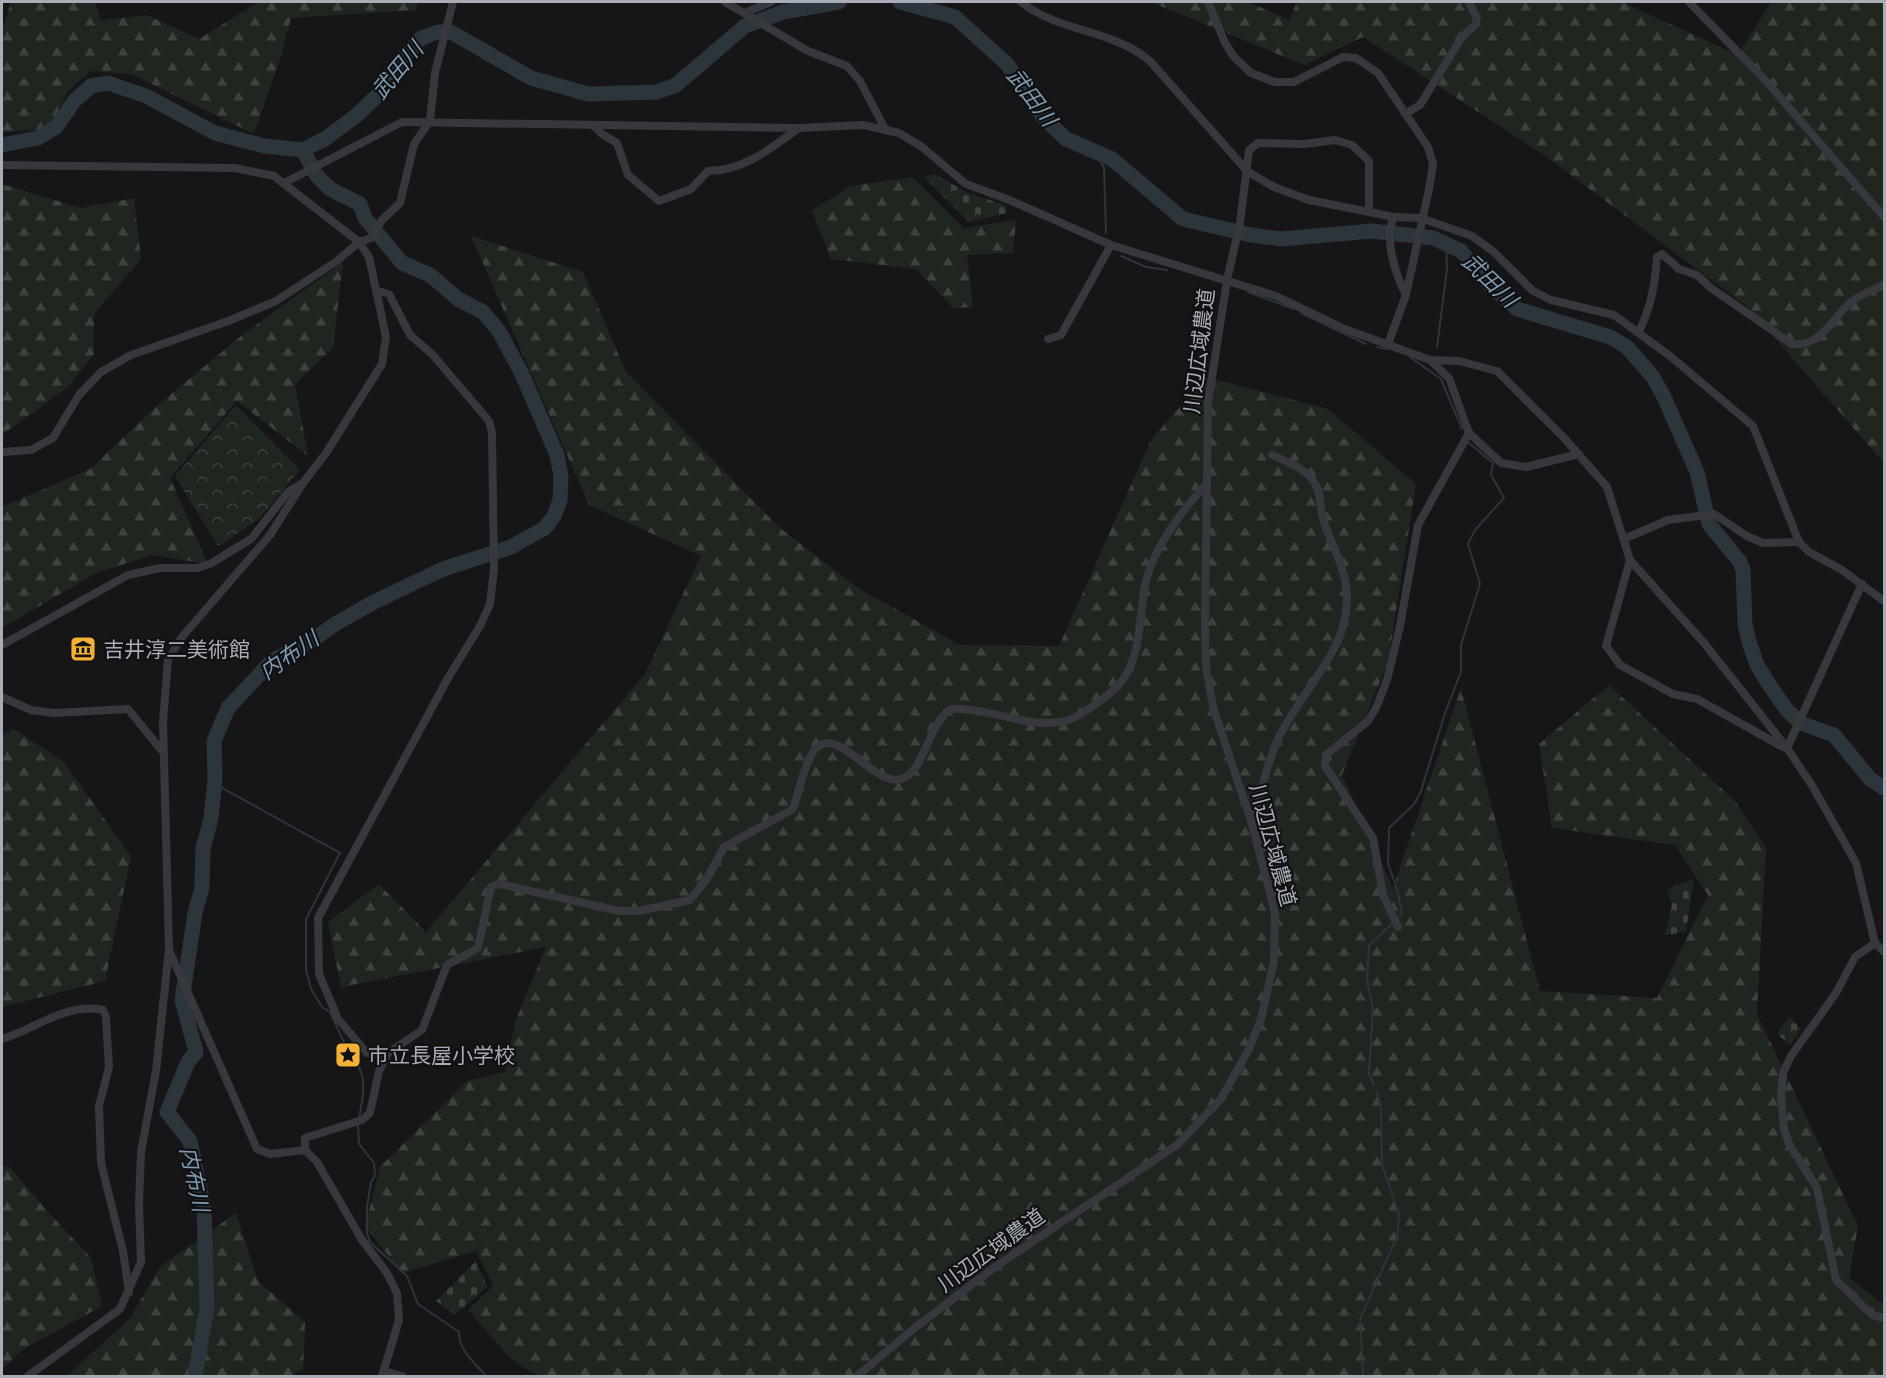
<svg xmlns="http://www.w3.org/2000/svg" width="1886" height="1378" font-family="'Archivo Narrow','Noto Sans JP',sans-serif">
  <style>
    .forest { fill: url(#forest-firs) }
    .cemetery { fill: url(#cemetery-stones) }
    .park { fill: url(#park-crowns) }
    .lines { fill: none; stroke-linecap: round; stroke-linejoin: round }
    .stream { stroke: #2c353c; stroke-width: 2 }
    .river { stroke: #2c353c; stroke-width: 15 }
    .minor { stroke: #37383d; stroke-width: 8 }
    .labels { text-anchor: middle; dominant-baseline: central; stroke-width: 4.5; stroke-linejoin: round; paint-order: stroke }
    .street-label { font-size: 21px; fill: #a8adb8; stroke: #111113 }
    .poi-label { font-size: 21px; fill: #a8adb8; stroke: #111113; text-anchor: start }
    .water-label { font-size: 22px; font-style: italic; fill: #7f9bb3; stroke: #111113 }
  </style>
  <defs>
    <pattern id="forest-firs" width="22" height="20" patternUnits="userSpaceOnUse" patternTransform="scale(1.5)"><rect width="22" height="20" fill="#1e261f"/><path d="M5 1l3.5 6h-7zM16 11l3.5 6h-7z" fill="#3c433d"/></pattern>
    <pattern id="cemetery-stones" width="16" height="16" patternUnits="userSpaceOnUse" patternTransform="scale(1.5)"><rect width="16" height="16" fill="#1e261f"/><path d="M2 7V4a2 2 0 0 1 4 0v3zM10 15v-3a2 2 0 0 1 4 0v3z" fill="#3c433d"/></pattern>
    <pattern id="park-crowns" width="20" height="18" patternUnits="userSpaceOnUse" patternTransform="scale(1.5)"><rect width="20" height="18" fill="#1e261f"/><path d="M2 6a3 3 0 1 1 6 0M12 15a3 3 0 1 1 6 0" fill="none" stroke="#3c433d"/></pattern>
  </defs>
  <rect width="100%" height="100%" fill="#161618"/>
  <g class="forest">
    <path d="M11,2H95L101,20L147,15L199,39L258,2H418L416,10L291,18L282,53L254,134L131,74L91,71L68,91L49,129L2,132V30Z"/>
    <path d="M1151,2H1248L1289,20L1297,2H1622L1738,55L1771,2H1884V463L1748,307L1544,155L1363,37L1304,65Z"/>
    <path d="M912,177L964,228L1016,220L1013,253L967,255L973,307L953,308L916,269L831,259L812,211L850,186Z"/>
    <path d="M2,184L81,208L134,198L141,259L94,314V354L68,387L2,435Z"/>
    <path d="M471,236L583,272L626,372L780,528L858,588L960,645L1059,646L1151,440L1206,377L1328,409L1416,484L1388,662L1342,775L1393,888L1461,688L1540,991L1657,998L1708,895L1675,845L1552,828L1539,744L1609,685L1735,801L1766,848L1757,1014L1858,1226L1849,1278L1884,1305V1376H537L510,1358L468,1310L493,1286L476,1251L402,1273L365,1226L380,1167L467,1081L505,1072L515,1022L546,947L341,987L328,922L379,884L426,932L645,674L701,556L589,505Z"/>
    <path d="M343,262L333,348L295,384L308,456L237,401L170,478L208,564L153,555L96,573L2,628V507L90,469L158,405L241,336Z"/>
    <path d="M14,729L64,762L131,856L105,981L2,1007V735Z"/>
    <path d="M2,1167H10L48,1212L91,1258L102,1306L24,1349L2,1369Z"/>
    <path d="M236,1213L258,1281L305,1322L303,1369L290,1376H67L130,1318L160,1267Z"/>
  </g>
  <g class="cemetery">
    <path d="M934,174L970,194L1006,205L1007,213L969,222L924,177Z"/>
    <path d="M1694,879L1686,932L1665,935L1672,905L1667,889Z"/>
    <path d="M1789,1016L1801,1029L1790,1045L1777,1034Z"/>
    <path d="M476,1261L487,1287L455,1315L436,1301Z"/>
  </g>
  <path class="park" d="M236,405L300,470L258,520L218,546L175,476Z"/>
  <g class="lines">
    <g class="stream">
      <path d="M1095,151L1104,168L1106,233"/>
      <path d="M1121,256L1146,267L1167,270"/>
      <path d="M1248,292L1294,309"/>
      <path d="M1301,313L1366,344"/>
      <path d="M1377,347L1388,349"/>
      <path d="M1437,347L1447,269L1446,242"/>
      <path d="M1410,357L1441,379L1462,429"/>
      <path d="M215,784L340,853L306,919V970L311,989L322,1007L330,1012L347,1049L358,1064L363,1079V1095L359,1119"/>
      <path d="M1397,919L1402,914L1398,893L1388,863L1389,828L1415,803L1421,791L1446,710L1461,672V645L1480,584L1468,544L1475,530L1504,498L1491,475L1493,463L1469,443"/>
      <path d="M1374,1085L1369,1074L1373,1008L1367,980L1369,945L1393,923"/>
      <path d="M358,1125L359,1144L374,1163L375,1176L371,1182L367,1207V1233L370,1242L407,1276L418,1304L459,1332C458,1350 475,1363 486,1376"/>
      <path d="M518,1376H556"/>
      <path d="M1363,1376L1360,1319L1397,1237L1399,1214L1382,1165L1381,1108L1377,1091"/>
    </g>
    <g class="river">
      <path d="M900,2L955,17L1007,64L1043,117L1066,139L1112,159L1183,219L1251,235L1281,239L1372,231L1433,238L1461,251L1490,285L1517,309L1610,337L1627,347L1653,377L1664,397L1697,472L1709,524L1740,562L1743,570L1745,624L1749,642L1757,665L1770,686L1786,709L1800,723L1834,735L1870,779L1884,788"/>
      <path d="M2,145L38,138L56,127L75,100L91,86L108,83L146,96L215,133L264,146L303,150L325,139L357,115L380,93L394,69L421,38L438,32H451L531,78L588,94L657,92L676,85L745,26L783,12L839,2"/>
      <path d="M195,1376L207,1307L204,1208L190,1141L167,1112L188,1062L196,1052L182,1000L195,913L202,888L203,848L211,819L215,779L214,741L228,708L273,660L310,642L335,624L372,603L443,569L511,547L545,528L554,516L560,500L561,476L557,455L522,374L499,331L483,312L458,299L430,275L402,263L365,218L360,204L330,189L316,175L303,150"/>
    </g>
    <g class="minor">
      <path d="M725,2L808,51L847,66L860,81L885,129"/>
      <path d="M1021,2C1058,32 1112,29 1150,61L1248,172L1274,187L1309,200L1394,217L1421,218L1472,236L1494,252L1533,291L1551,300L1614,315L1670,356L1753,426L1799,542L1809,552L1842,570L1884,601"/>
      <path d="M1208,2L1225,43L1234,57L1251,73L1275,82H1294L1343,57L1356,58L1378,73L1428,147L1433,164L1429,189L1406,295L1388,344"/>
      <path d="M1689,2L1766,81L1884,217"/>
      <path d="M745,13L771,2"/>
      <path d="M1405,114L1420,105L1462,37L1475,25L1477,18L1469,2"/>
      <path d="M593,125L602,134L617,143L628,175L659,201L691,189L708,171C744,171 771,148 799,128"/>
      <path d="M2,165L235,168L274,176L359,242L369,257L386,337L382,364L326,453L303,483L270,535L182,637L168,660L163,721L169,949L156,1071L141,1152L139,1204L141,1262L120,1309L28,1376"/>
      <path d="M284,183L402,122L799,128L863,125L899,133L922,147L966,184L1007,199L1111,245L1276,296L1345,329L1430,360L1459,361L1497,371L1565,439L1607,487L1630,560L1704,643L1787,748L1813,787L1856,863L1875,943L1884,952"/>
      <path d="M1394,217C1383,237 1396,276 1406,295"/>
      <path d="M378,291L389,294L410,335L432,354L489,421L492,433L494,569L490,604L480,626L448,678L318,918L319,974L338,1019L367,1053L386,1057"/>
      <path d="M1638,333C1651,308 1655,285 1657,257L1662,254L1679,269L1697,275L1711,288L1792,344C1822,347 1832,318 1851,302C1861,294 1873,290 1884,285"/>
      <path d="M1048,339L1061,335L1111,245"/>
      <path d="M1430,360L1449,378L1469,433L1501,463L1526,467L1579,454"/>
      <path d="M2,452L31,450L53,438L79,395L101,372L131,355L231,320L276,301L337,261L359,242L371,238L382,220L400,203L414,144L430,121L435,73L453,2"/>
      <path d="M1624,539L1668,520L1714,514L1747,536L1763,543L1799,542"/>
      <path d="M1630,560L1606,646L1620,665L1673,694L1697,699L1783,747"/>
      <path d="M2,645L128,575L160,568H197L210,564L251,539L288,492L301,484"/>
      <path d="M2,697L31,710L54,713L128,709L163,752"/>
      <path d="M1787,748L1862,584"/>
      <path d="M1252,824C1261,795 1266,764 1279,737C1303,687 1355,646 1346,585C1343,564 1332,545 1325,525C1321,515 1321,504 1319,494C1314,470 1291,464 1272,455"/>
      <path d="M1398,927L1383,895L1373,838L1325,766L1326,755L1368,721L1376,708L1387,680L1400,626L1418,525L1469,433"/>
      <path d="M1875,943L1855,957L1836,993L1791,1056L1783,1073L1781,1095L1784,1129L1789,1144L1817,1188L1836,1280L1872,1315L1884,1318"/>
      <path d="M169,950L257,1149L270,1154L305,1150"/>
      <path d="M2,1039C35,1029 67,1002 103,1010L106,1017L109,1067L99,1106L101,1163L123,1251L129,1292"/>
      <path d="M384,1371L402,1376"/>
      <path d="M382,1376L399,1320L397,1293L387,1273L362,1240L317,1162L305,1150V1138L362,1120L370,1113L379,1071L388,1053L422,1030L447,965L478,948L491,887L500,884L619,911H639L690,900L708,877L724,847L793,809C799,791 803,768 813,752C834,719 873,787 901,779C925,772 928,723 951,709C986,707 1027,728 1061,722C1076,719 1089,709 1101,700C1109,694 1119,687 1124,678C1146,645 1136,599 1152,563C1164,535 1186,505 1207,484"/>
      <path d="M857,1376L917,1326L995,1267L1177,1145L1221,1099L1249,1049L1261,1019L1274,961L1275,913L1252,824L1213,707L1206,667L1205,628L1208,403L1227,280L1240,223L1249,150L1258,143L1304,144L1335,140L1352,145L1369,161V212"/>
    </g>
  </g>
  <defs>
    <symbol id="museum-square" viewBox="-11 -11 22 22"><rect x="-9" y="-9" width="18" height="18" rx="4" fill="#f2b134" stroke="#111113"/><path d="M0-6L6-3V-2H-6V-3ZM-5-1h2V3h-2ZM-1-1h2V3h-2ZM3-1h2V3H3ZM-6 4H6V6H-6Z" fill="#111"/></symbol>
    <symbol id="sight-square" viewBox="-11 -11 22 22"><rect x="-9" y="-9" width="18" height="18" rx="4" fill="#f2b134" stroke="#111113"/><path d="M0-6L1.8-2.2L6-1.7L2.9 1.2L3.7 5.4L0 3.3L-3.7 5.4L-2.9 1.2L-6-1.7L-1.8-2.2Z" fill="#111"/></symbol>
  </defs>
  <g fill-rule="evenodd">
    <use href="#museum-square" x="68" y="634" width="30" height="30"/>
    <use href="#sight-square" x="333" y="1040" width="30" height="30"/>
  </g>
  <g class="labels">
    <g class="street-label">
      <text transform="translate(1199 351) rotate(-83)">川辺広域農道</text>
      <text transform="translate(1273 845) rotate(75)">川辺広域農道</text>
      <text transform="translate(991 1250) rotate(-36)">川辺広域農道</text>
    </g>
    <g class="poi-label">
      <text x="103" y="649">吉井淳二美術館</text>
      <text x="368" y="1055">市立長屋小学校</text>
    </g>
    <g class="water-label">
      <text transform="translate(397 70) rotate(-50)">武田川</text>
      <text transform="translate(1032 97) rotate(53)">武田川</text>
      <text transform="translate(1490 280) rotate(44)">武田川</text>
      <text transform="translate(289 655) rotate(-35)">内布川</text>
      <text transform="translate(195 1179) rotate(78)">内布川</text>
    </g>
  </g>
  <rect width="1886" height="1378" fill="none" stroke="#a8adb8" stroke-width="6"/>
</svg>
